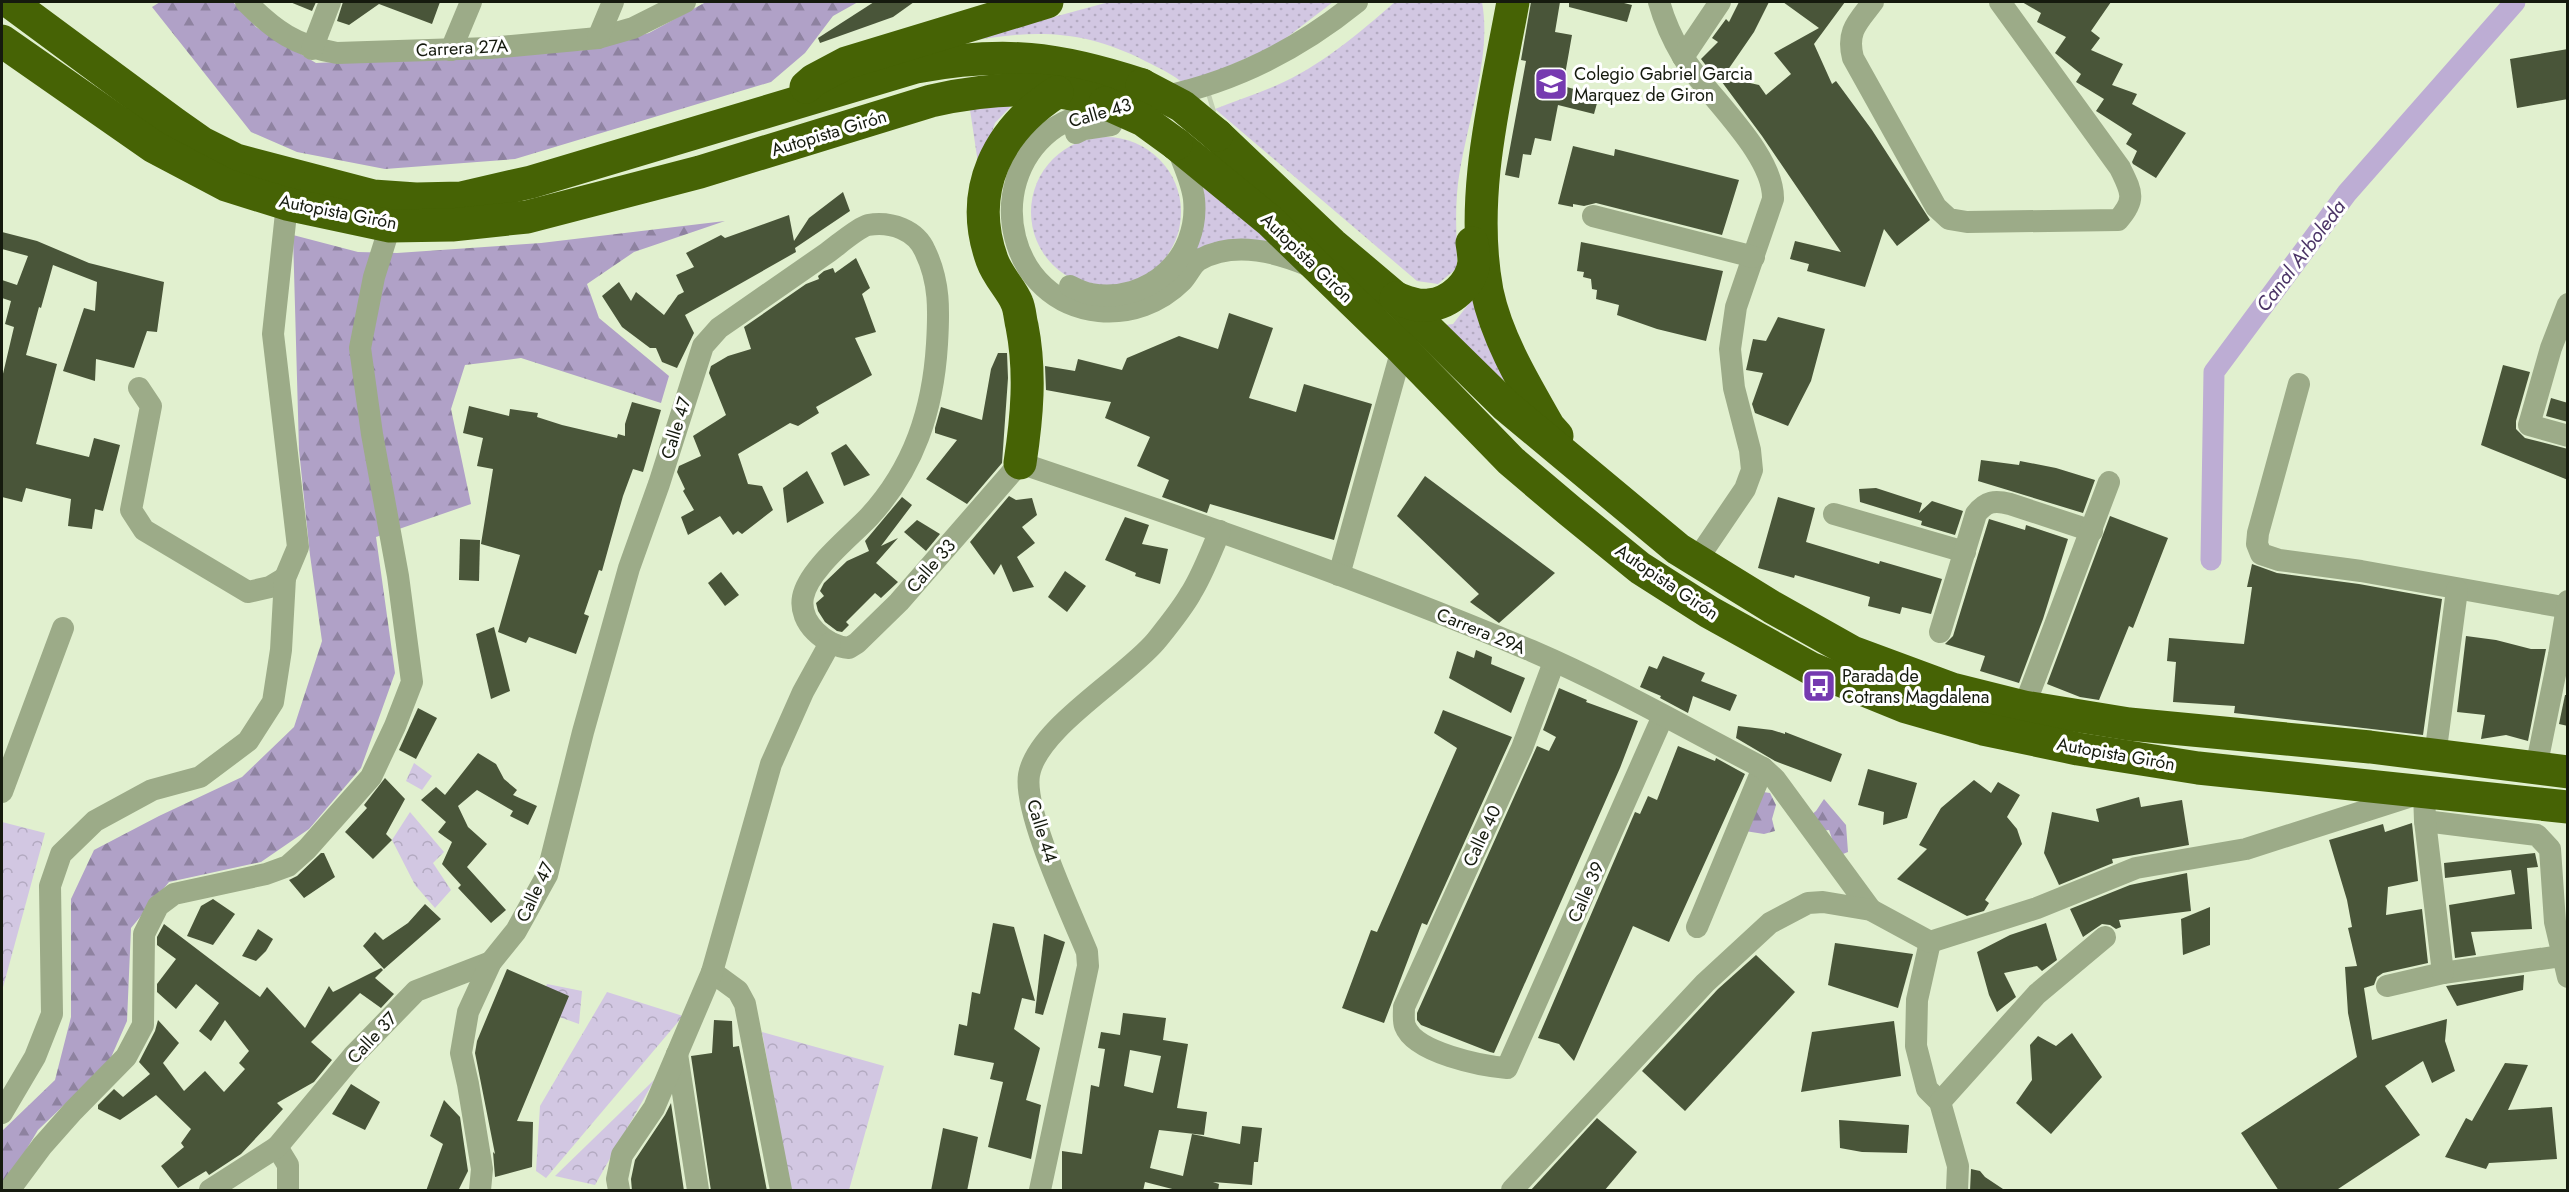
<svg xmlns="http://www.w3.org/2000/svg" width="2569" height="1192" font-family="Jost,sans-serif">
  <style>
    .grass { fill: url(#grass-dots) }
    .forest { fill: url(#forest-firs) }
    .park { fill: url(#park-crowns) }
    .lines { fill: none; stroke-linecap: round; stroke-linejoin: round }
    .canal { stroke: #bdadd4; stroke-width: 21 }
    .building { fill: #495539; fill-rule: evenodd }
    .minor-tunnel { stroke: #c2d0b2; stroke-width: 22; stroke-dasharray: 22 11; stroke-linecap: butt }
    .minor { stroke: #9cab88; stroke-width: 22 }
    .highway { stroke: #466305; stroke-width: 33 }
    .highway-bridge { stroke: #466305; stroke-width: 33 }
    .labels { text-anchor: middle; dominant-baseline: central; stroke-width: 6; stroke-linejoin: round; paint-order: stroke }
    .street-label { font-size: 18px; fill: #151a0e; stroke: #fff }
    .poi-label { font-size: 18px; fill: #151a0e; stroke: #fff; text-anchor: start }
    .water-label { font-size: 20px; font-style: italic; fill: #4b3466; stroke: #fff }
  </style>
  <defs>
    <pattern id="grass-dots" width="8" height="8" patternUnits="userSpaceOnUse" patternTransform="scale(1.5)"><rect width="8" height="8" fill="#d2c7e2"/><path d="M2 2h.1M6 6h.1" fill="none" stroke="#b3aac1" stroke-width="1.8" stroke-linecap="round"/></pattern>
    <pattern id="forest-firs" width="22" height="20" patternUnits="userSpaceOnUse" patternTransform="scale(1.5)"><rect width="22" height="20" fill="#b0a1c7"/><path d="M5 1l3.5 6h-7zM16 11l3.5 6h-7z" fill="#8e82a0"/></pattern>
    <pattern id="park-crowns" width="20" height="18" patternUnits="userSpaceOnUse" patternTransform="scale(1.5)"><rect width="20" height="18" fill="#d2c7e2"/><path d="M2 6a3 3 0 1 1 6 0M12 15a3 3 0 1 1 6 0" fill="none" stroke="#b3aac1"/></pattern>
  </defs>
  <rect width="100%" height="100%" fill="#e1f0cf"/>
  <g class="grass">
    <path d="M1109,2H1333L1277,45L1185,85C1173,74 1159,68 1145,61C1079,27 1026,30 955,44Z"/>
    <path d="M1395,2H1482C1493,62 1462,133 1457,194C1455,218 1457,244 1457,268L1438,284L1417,281L1215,109C1235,101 1255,95 1275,86C1320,67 1359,33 1395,2Z"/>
    <path d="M969,103H1014L995,123L979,170Z"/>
    <circle cx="1106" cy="212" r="75"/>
    <path d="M1194,171L1274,244L1195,251Z"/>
    <path d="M1477,293L1507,383L1438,326L1453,324Z"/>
  </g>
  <g class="forest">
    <path d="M160,2H233L256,27L316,63L586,50L649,33L706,2H858L833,16L805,53L771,82L515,159L385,169L297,152L251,132L152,7Z"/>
    <path d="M725,221L634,252L587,284L599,318L669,376L661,403L521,358L465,365L451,409L471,504L376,537L395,673L361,768L309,829L261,862L169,882L131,928L127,1021L109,1062L38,1130L2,1190V1131L55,1080L71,1017V899L94,850L159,816L242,777L294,727L322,641L310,555L299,450L293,235L358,252L397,253L541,243Z"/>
    <path d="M1756,791L1770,793L1776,805L1772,819L1775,831L1764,834L1745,831Z"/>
    <path d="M1824,799L1846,825L1848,852L1838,856L1829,830L1820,831L1810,816L1816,811Z"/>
  </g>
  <g class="park">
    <path d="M414,763L432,776L422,790L406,781Z"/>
    <path d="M410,812L444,852L433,863L451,890L435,908L415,885L392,840Z"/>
    <path d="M2,822L45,833L2,991Z"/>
    <path d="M547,984L582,991L579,1024L537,1009Z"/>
    <path d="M607,992L683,1016L546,1178L536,1171L540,1106Z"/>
    <path d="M762,1032L884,1066L849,1190H791Z"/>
    <path d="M655,1079L595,1185L555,1176Z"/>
  </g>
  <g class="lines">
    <path class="canal" d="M2211,560L2214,372L2347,193L2515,2"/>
  </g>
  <g class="building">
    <path d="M290,2H316L312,11Z"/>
    <path d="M343,2H440L432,24L379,4L349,25L337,21Z"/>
    <path d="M874,2H914L893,17L820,43L818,38Z"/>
    <path d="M1531,2H1560L1555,32L1572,35L1563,86L1599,96L1594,114L1558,105L1551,141L1535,138L1531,155L1523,154L1519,178L1505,175L1526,61L1521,60Z"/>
    <path d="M1569,2H1620L1632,5L1627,22L1569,7Z"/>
    <path d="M1739,2H1769L1754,32L1723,77L1759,85L1766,95L1791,74L1774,53L1819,28L1783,2H1845L1814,44L1832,84L1836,81L1872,130L1930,220L1897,246L1884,229L1865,287L1807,271L1809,264L1790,259L1795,241L1841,252L1762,136L1716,74L1714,76L1701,59L1718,42L1712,38L1726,19L1729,22Z"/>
    <path d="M2022,2H2111L2091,31L2100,38L2091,50L2123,64L2112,85L2137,94L2132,104L2186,133L2156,178L2133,164L2132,162L2137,151L2126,144L2132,134L2096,111L2104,99L2076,82L2081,74L2055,53L2066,37L2037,22L2041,13Z"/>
    <path d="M2568,49V99L2517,108L2510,59Z"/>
    <path d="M1573,146L1614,156L1615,149L1739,180L1722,235L1596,203L1584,206L1573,204V207L1558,204Z"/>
    <path d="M843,192L850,211L795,248L796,252L685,315L694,333L677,368L662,362L656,348H650L622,327L602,296L619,282L631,301L636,292L664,315L678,295L684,292L676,275L694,267L686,253L721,235L725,238L789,215L794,241L809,218Z"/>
    <path d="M2,232L37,241L89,263L164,282L157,332L147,331L134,368L96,359L95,381L63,371L84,308L95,311L97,282L53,265L41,308L39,307L26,355L57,364L36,444L89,457L94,438L120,445L103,511L95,509L92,529L68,526L71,499L26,488L22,502L2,497V378L14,327L5,324L11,301L2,298V280L17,285L28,256L2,249Z"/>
    <path d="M1581,242L1723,271L1706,341L1657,329L1617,315L1619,305L1596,299L1597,290L1592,289L1591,279L1583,277L1584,272L1577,271Z"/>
    <path d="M856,258L870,288L862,294L876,332L855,338L872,375L816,407L819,413L798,426L790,423L738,454L748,484L762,486L773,510L742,534L738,531L733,535L720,516L688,535L681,517L694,510L683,491L685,489L677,472L679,466L701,456L693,436L726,415L709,373L711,366L728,356L751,349L744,327L806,284L819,279L818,276L824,271L833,268L835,273Z"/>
    <path d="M1229,313L1273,328L1249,398L1296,412L1304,384L1372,404L1334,540L1210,504L1207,513L1162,497L1169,480L1137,466L1150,437L1105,418L1111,402L1046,390L1045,366L1075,371L1078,359L1122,370L1127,358L1179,336L1218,349Z"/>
    <path d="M1778,317L1825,329L1811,381L1788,426L1755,413L1752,404L1763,373L1746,370L1753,339L1766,341Z"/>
    <path d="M998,353H1007L1008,378L1002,463L967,504L926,479L957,440L935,433V428L941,407L982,420L991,369Z"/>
    <path d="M2503,365L2530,372L2516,421V429L2525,438L2568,449V480L2481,445Z"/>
    <path d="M2551,398L2568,403V422L2546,416Z"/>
    <path d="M632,402L661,410L643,472L633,469L623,496L602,571L599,570L584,614L589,616L576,654L529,637L526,643L498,632L520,555L481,544L493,469L477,466L483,438L463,433L469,406L509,416L510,409L538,413L537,417L562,425L617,438L618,434L625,436V424Z"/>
    <path d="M846,444L870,475L844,486L831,453Z"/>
    <path d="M1981,460L2019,465L2020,461L2056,468L2095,480L2083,513L1978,481Z"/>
    <path d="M807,471L824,503L787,523L783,488Z"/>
    <path d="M1425,476L1555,573L1499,623L1470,602L1479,594L1397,516Z"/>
    <path d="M1876,488L1922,503L1919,513L1932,501L1963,511L1955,535L1921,525L1922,521L1860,502L1859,489Z"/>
    <path d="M1009,496L1016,500L1032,498L1037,515L1022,527L1035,543L1017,557L1034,587L1013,592L1001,564L994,575L970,542Z"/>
    <path d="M902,497L912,505L881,546L898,538L876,563L898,582L881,598L875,593L846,622L849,625L842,632L837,631L825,622L818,611L816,603L824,596L820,591L824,583L847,561L869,551L865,541Z"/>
    <path d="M1778,497L1815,508L1806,542L1879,564L1880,561L1942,579L1931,614L1902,607L1900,614L1868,606L1870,597L1795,575L1794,578L1758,568Z"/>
    <path d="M2110,516L2168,538L2133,628L2129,626L2099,700L2080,697L2047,684Z"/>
    <path d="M1125,517L1149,525L1142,544L1168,549L1160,584L1135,576L1136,573L1105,560Z"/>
    <path d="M1989,519L2025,530L2026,525L2068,539L2043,619L2019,683L1980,671L1985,656L1945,644L1953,636Z"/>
    <path d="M917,520L940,534L926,551L904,532Z"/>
    <path d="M460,539L480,540L479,581L459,580Z"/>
    <path d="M2252,564L2277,573L2359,584L2442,599L2423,735L2234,713L2235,706L2173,702L2176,662L2167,661L2169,638L2244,644L2252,587H2247Z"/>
    <path d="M1065,571L1086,586L1067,612L1048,597Z"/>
    <path d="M721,572L739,595L725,606L708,583Z"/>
    <path d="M494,627L510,691L491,699L476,634Z"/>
    <path d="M2466,636L2496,640L2531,649H2546L2528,741L2506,735L2481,739L2485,715L2457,712Z"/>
    <path d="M1476,650L1492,657L1491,664L1525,678L1511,713L1449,678L1457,651L1474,658Z"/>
    <path d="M1663,656L1705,673L1701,681L1737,695L1730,711L1693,696L1688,713L1660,698L1661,696L1640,687L1649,666L1657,669Z"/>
    <path d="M1559,688L1587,700L1586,702L1638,721L1620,768L1494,1053L1490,1052L1421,1025L1417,1020V1013L1537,746L1549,751L1556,737L1543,730Z"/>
    <path d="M2565,695H2568V726L2559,724Z"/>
    <path d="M418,708L437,718L416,759L399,750Z"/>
    <path d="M1443,710L1512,737L1427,925L1422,923L1384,1023L1342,1008L1371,930L1377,932L1457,748L1434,733Z"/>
    <path d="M1738,726L1772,730L1785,734V732L1842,754L1831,782L1775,761L1736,738Z"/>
    <path d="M1678,746L1715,761L1716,758L1745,774L1669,942L1633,926L1574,1061L1559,1044L1538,1038L1635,812L1640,814L1648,796L1657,800Z"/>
    <path d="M478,753L496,764L504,779L517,790L513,795L537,806L528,825L510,816L513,811L477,790L458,806L468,827L487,844L467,867L506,910L491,923L458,888L461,885L442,864L452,842L438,832L446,822L421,800L436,787L445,795Z"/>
    <path d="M1868,769L1917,783L1907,818L1883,825L1884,812L1858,805Z"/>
    <path d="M385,778L405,799L386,834L392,840L373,859L345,832L367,808L364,805Z"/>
    <path d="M1974,780L1991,793L1998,782L2020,795L2007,817L2017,829L2022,844L1985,900L1989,903L1984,911L1967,916L1897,879L1927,849L1919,845L1941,808Z"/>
    <path d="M2139,797L2141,807L2182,800L2189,845L2112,859L2113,863L2059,885L2044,853L2052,812L2099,822L2096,809Z"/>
    <path d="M2412,823L2418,881L2388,887L2386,915L2422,909L2428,963L2383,973L2377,977L2374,985L2364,988L2372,1040L2447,1019L2445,1041L2455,1071L2432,1083L2423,1061L2385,1086L2420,1135L2335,1191H2279L2241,1133L2357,1057L2348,1013L2345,967L2357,966L2348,928L2352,927L2347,900L2329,840L2383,824L2385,832Z"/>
    <path d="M321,853H324L335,877L304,898L289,880L297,876Z"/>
    <path d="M2535,853L2538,867L2527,868L2532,929L2471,932L2476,955L2455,958L2449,905L2515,894L2511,870L2445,878L2444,863Z"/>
    <path d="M2187,873L2191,911L2119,920L2121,927L2116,929L2110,925L2102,924L2083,937L2070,909L2130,885Z"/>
    <path d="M213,899L235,914L213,945L187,936L201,906Z"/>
    <path d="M425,904L441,919L384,969L363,946L375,932L383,940L408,923Z"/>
    <path d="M2210,907V945L2183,955L2181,919Z"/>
    <path d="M993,923L1014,927L1035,1001L1022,998L1014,1029L1040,1048L1026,1100L1041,1105L1031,1159L988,1147L1003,1082L990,1079L994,1063L954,1055L959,1024L967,1026L972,992L980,994Z"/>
    <path d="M2046,923L2057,960L2042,971L2037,966L2004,973L2016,997L1997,1012L1989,995L1977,952L2010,935Z"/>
    <path d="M164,924L260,997L267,987L305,1028L329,986L333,992L381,968L383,970L375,978L394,994L381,1008L360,993L311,1042L332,1060L314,1082L277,1103L283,1109L241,1154L209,1175L206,1171L178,1188L161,1166L184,1147L181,1143L191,1129L156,1095L120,1120L98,1109V1105L114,1089L123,1097L150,1074L139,1062L155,1031L158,1020L179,1043L163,1063L184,1091L205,1071L224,1092L245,1069L239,1063L249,1051L225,1020L211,1041L199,1031L219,1003L196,984L176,1009L157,992V984L176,959L157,945V937Z"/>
    <path d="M258,929L273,939L266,951L256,961L242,956Z"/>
    <path d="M1044,934L1065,942L1043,1015L1035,1013Z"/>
    <path d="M1835,943L1913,954L1898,1008L1828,985Z"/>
    <path d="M1756,955L1795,992L1685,1111L1642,1071L1718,989Z"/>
    <path d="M507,969L569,996L517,1121L533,1122L532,1167L495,1177L493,1152L495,1154L475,1053L477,1041Z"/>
    <path d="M2524,975L2523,990L2457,1006L2446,986Z"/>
    <path d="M1123,1013L1166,1018L1163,1040L1188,1044L1177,1108L1207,1112L1204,1135L1159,1130L1150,1168L1183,1176L1192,1134L1240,1144L1242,1126L1262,1128L1258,1162H1254L1252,1185L1213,1182L1219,1184L1218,1191H1180L1145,1182L1143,1191H1062V1151L1082,1154L1091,1085L1099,1087L1105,1049L1098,1048L1101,1032L1120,1035ZM1130,1050L1161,1056L1153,1093L1124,1086Z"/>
    <path d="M714,1020L732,1021L733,1047L739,1046L767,1191H711L691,1056L712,1053Z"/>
    <path d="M1894,1021L1901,1076L1801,1092L1812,1032Z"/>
    <path d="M2072,1033L2102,1077L2051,1134L2016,1103L2032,1080L2030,1045L2038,1036L2056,1046Z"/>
    <path d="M2505,1063L2528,1065L2508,1110L2552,1107L2557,1159L2489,1163L2486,1169L2445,1157L2466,1118L2472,1121Z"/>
    <path d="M351,1084L380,1102L365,1130L332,1114Z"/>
    <path d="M444,1100L460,1117L468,1171L458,1191H426L443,1144L430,1136Z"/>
    <path d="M671,1103L684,1191H632L631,1179L635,1160L665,1115Z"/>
    <path d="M1597,1118L1637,1152L1604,1191H1530Z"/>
    <path d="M1839,1120L1909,1125L1907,1153L1862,1152L1840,1148Z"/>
    <path d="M943,1128L978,1137L967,1191H931Z"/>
    <path d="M1971,1169L1980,1171L1985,1177L2006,1191H1970Z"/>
  </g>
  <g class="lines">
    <path class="minor-tunnel" d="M1177,112L1213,101"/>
    <g class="minor">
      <path d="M246,2C275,31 296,46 337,53L490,48L598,38L633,28L685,2"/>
      <path d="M1659,2C1664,20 1673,40 1683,57C1707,96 1774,153 1773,199L1736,307L1730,349L1734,388L1750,450L1752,470L1745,489L1696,561"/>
      <path d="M1873,2C1858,22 1846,31 1853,58L1936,207L1949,219L1967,222L2118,220C2137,199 2131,191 2120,168L2000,2"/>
      <path d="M598,38L613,2"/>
      <path d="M312,49L330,2"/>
      <path d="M451,50L471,2"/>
      <path d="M1683,57L1720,2"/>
      <path d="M1161,97C1235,82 1299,49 1357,2"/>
      <path d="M1114,107C1092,112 1068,117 1050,131C982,185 1009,302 1099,311C1130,314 1160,303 1182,281C1188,275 1192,264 1199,260C1234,240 1277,252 1310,266"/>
      <path d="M1076,133L1084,129L1111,125"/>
      <path d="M1593,216L1754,257"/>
      <path d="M1070,286C1076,289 1084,293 1091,294C1149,304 1200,258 1194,199C1192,181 1182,162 1177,146"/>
      <path d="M2568,304L2551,348L2529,425L2568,436"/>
      <path d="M2299,384L2258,533L2257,544L2261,554L2279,560L2361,571L2568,608"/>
      <path d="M139,388L151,406L131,510L144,530L248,592L270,587L285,578"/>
      <path d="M1834,514L1965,552"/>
      <path d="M1339,575L1402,349"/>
      <path d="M1940,632L1976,514C1986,501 1995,500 2010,504L2092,531"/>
      <path d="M1554,662L1522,748L1404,1007C1404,1012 1403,1021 1405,1026C1415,1053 1482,1066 1507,1068L1663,716"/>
      <path d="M2024,707L2109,482"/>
      <path d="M2435,756L2457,590"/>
      <path d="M2536,768L2559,655L2568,601"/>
      <path d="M2,792L63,628"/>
      <path d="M2425,821L2537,835L2550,849L2555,922L2568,977"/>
      <path d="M1697,927L1763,768"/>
      <path d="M1930,942L1917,1000L1916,1046L1927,1089L1940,1102L1958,1166L1957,1190"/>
      <path d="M712,972L738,991L745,1004L781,1190"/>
      <path d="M2387,986L2443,973L2561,956"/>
      <path d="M677,1054L698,1190"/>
      <path d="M1940,1102L2037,994L2105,937"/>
      <path d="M2,1113L35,1057L52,1014L50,886L61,854L95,821L152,790L200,777L248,741L273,702L281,650L285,578L298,547L273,334L287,204"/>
      <path d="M277,1147L288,1165V1190"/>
      <path d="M11,1190L13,1185L42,1146L73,1111L126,1057L143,1025L144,934L158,906L174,894L266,874L288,866L307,849L371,777L395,726L412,682L398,576L372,434L360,348L374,277L390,226"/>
      <path d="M210,1190L277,1147L353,1056L416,991L491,962"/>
      <path d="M480,1190L482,1169L468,1084L461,1053L468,1012L491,962L516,931L547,875L583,732L629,568L659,484L703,346L719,328C755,303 791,278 827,253C837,246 857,228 868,225C891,221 916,230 925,251C940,282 939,311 937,344C933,410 914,468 869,517C850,537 808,570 803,597C798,623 826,646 849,648L857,643L899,602L1020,463C1192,521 1364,580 1532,651C1611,685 1686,728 1763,768L1775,779L1871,910"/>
      <path d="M619,1190L617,1179L622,1155L654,1108L712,972L771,764L803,692L830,643"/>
      <path d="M1040,1190L1088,966L1087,952C1072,915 1023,812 1029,775C1037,728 1125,678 1156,641C1168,626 1182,609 1191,593C1203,574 1211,551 1220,531"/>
      <path d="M1512,1190L1705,983L1770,923L1808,903L1823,902L1871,910L1930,942L2037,908L2136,868L2246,849L2424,792L2425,821L2443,973"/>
    </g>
    <g class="highway">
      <path d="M10,2L175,124L202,143L236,160L373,196L416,199L461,198L531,182L916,67C1004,51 1057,57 1142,85"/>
      <path d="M1513,2C1496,96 1469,195 1487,291C1497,339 1525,385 1549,427L1557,436"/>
      <path d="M2,41L154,147L226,185L287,204L390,226L452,225L527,217L700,172L931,101C988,88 1049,83 1105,103"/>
      <path d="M806,87L814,80L846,63L1047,2"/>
      <path d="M1217,135L1332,244L1396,298L1505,405L1678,549L1772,607L1852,652L1952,689L2024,707L2129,724L2370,747L2568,772"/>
      <path d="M1176,144L1270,221L1402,349L1511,461L1570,511L1640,568L1709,612L1810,668L1906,707L1983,729L2078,749L2198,768L2568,807"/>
      <path d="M1396,298C1407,302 1417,307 1429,305C1450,303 1472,284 1474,262C1474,256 1473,249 1472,243"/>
      <path d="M1020,463C1027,417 1031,372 1022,326C1020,319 1020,310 1017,303C1012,290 998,277 992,260C967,190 998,130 1057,92"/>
    </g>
    <g class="highway-bridge">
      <path d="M1142,85L1182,106L1217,135"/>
      <path d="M1105,103L1143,120L1176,144"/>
    </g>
  </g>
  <defs>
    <symbol id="school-square" viewBox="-11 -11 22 22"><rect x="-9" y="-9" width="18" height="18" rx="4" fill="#763ab0" stroke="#fff"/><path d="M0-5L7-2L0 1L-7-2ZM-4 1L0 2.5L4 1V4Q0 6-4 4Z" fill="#fff"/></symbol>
    <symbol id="bus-square" viewBox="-11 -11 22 22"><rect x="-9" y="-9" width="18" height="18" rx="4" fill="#763ab0" stroke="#fff"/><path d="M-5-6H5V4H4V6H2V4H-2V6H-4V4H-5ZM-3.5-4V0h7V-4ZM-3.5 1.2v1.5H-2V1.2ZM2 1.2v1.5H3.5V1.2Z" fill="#fff"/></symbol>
  </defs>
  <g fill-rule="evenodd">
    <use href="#school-square" x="1532" y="65" width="38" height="38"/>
    <use href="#bus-square" x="1800" y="667" width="38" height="38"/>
  </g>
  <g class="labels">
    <g class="street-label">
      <text transform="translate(462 48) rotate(-3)">Carrera 27A</text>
      <text transform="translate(1100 113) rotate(-16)">Calle 43</text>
      <text transform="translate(829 133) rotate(-17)">Autopista Girón</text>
      <text transform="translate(338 212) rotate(11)">Autopista Girón</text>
      <text transform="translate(1307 258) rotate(44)">Autopista Girón</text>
      <text transform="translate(676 428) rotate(-73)">Calle 47</text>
      <text transform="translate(931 566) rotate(-49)">Calle 33</text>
      <text transform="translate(1667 582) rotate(34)">Autopista Girón</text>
      <text transform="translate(1481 631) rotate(22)">Carrera 29A</text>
      <text transform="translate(2116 754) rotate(10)">Autopista Girón</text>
      <text transform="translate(1042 831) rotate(73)">Calle 44</text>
      <text transform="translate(1482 836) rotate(-65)">Calle 40</text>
      <text transform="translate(535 892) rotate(-65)">Calle 47</text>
      <text transform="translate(1586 892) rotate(-66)">Calle 39</text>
      <text transform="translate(372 1038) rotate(-47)">Calle 37</text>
    </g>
    <g class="poi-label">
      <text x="1574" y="74">Colegio Gabriel Garcia<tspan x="1574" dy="21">Marquez de Giron</tspan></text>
      <text x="1842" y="676">Parada de<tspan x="1842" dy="21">Cotrans Magdalena</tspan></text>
    </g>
    <g class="water-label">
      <text transform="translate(2301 256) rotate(-53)">Canal Arboleda</text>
    </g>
  </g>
  <rect width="2569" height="1192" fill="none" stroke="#151a0e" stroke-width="6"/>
</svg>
